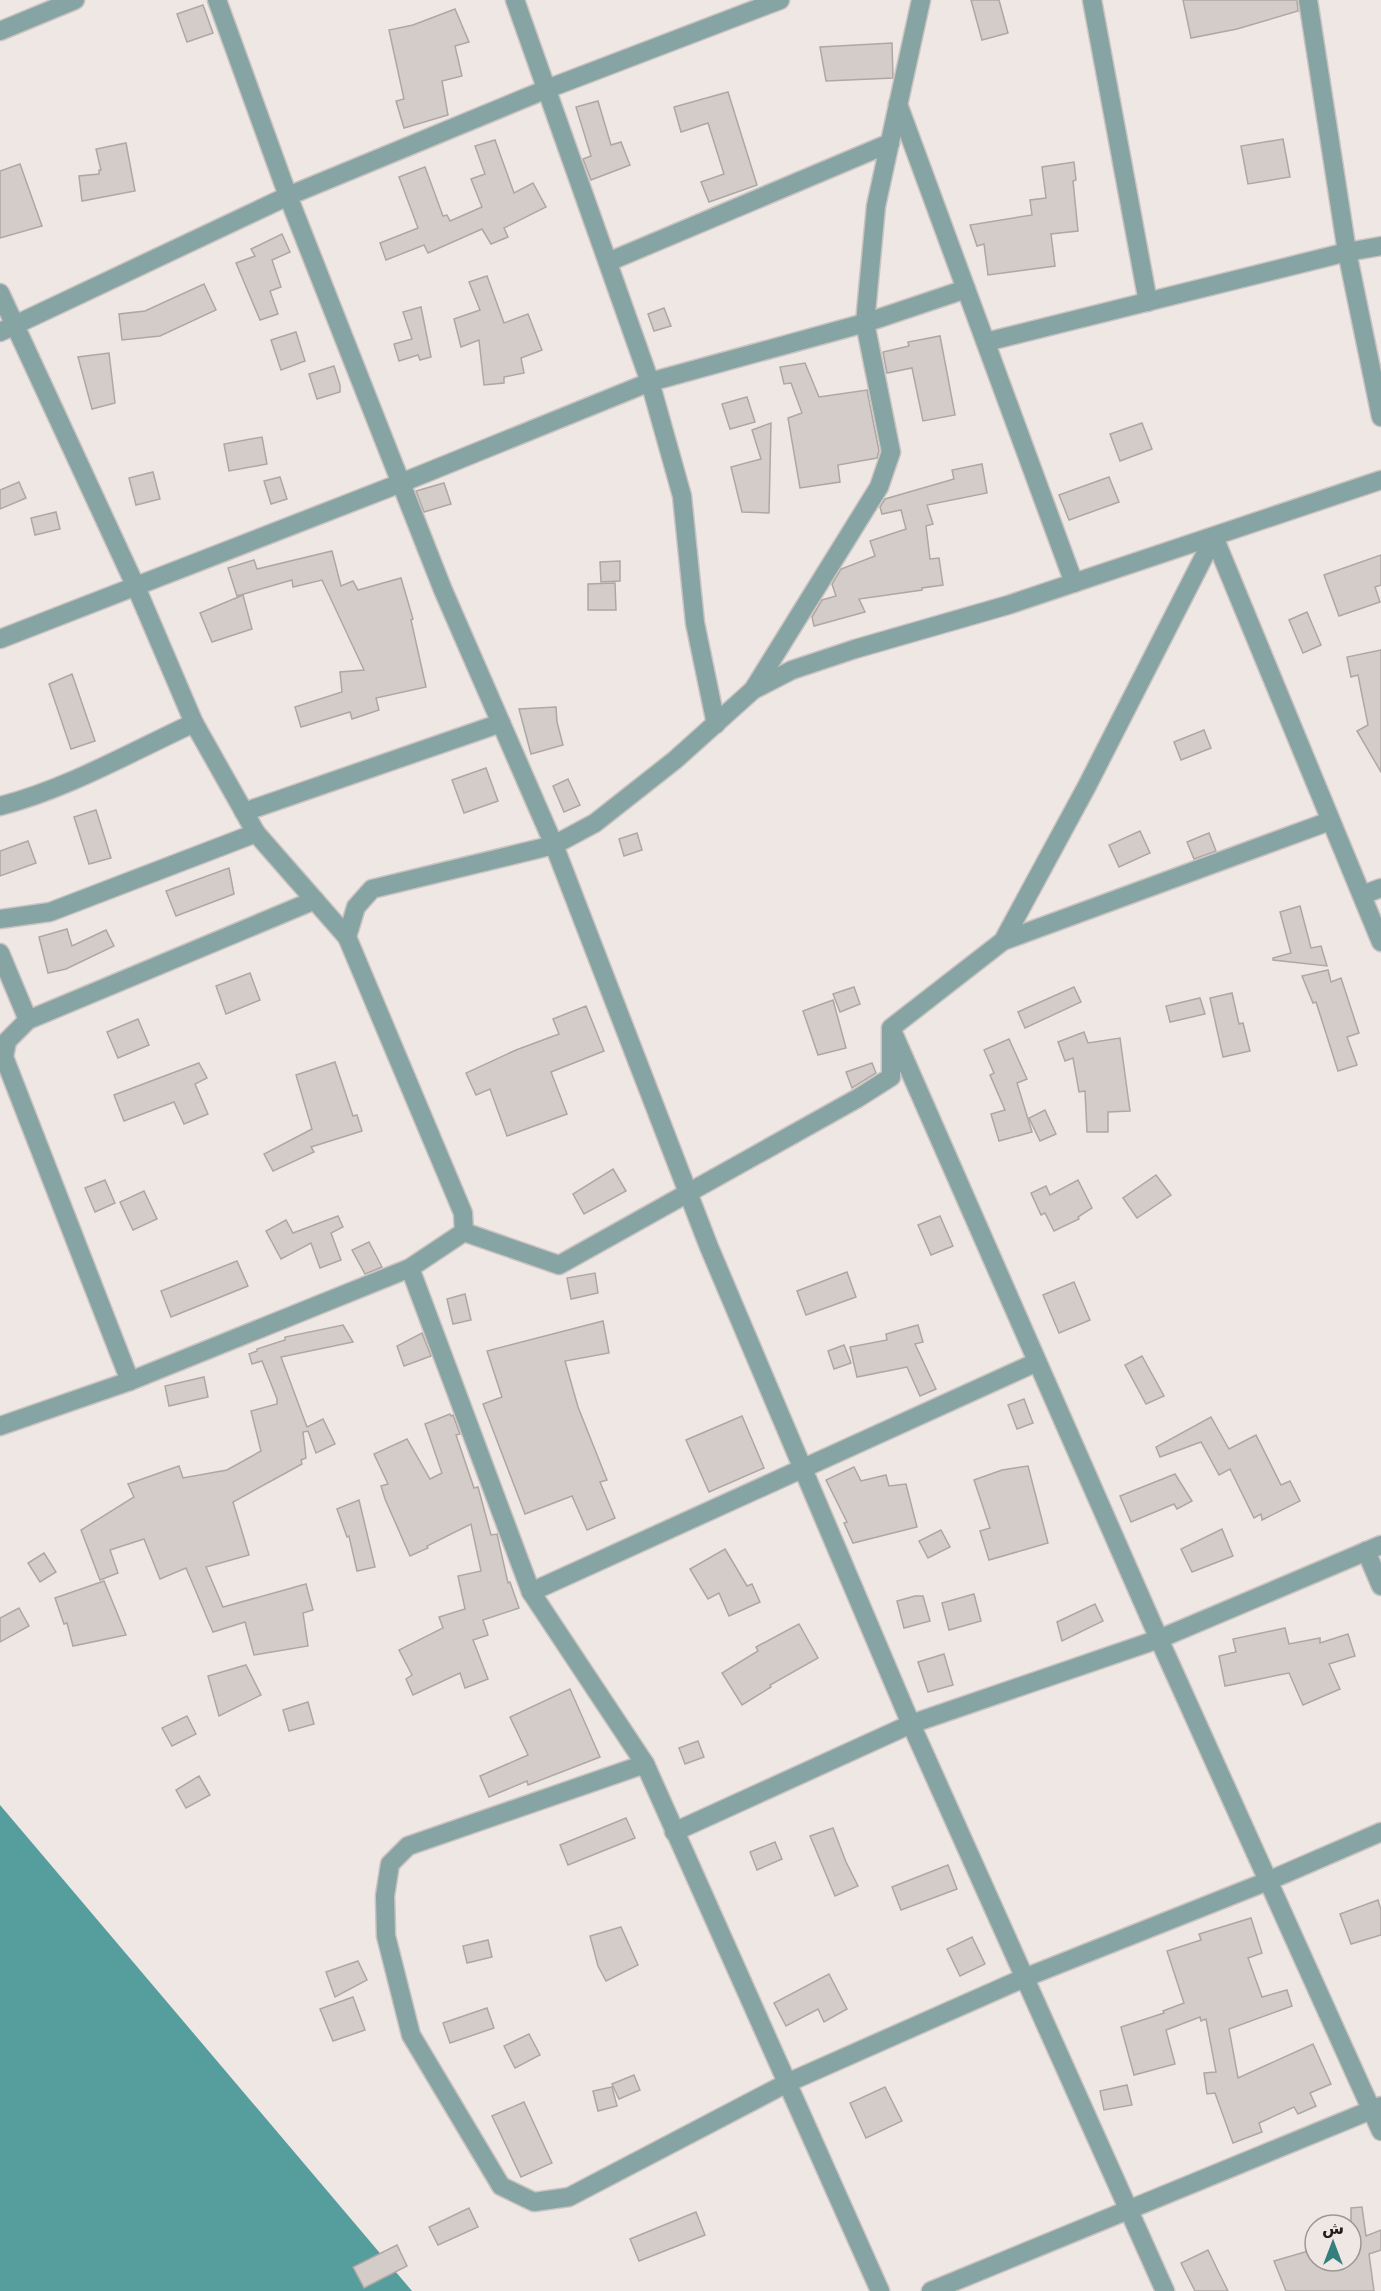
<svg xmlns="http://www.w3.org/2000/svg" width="1381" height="2291" font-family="'DejaVu Sans','Noto Sans Arabic',sans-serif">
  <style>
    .water { fill: #569d9e }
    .building { fill: #d4ccc8; stroke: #aea7a3; stroke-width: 1.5 }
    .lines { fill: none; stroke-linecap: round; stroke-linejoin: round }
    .minor-casing { stroke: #cac3c0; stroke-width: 21 }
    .minor { stroke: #86a4a4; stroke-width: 18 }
  </style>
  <rect width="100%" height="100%" fill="#efe7e4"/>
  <path class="water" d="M0,1805L412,2291H0Z"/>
  <g class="building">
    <path d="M971,0H999L1008,33L982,40Z"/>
    <path d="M1183,0H1297L1298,11L1237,29L1191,38Z"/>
    <path d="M203,5L213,33L187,42L177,14Z"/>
    <path d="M455,9L469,42L455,46L462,76L442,81L448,115L404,128L396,101L404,99L389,30L413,25Z"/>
    <path d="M892,43L893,78L826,81L820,47Z"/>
    <path d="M728,92L757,185L709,202L701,182L724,174L708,123L681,132L674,107Z"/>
    <path d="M598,101L611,145L621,142L630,165L591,180L583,159L591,156L576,107Z"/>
    <path d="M1283,139L1290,177L1248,184L1241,146Z"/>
    <path d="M495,140L514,193L533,183L546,207L504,228L508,237L491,244L482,229L428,253L424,245L386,260L380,243L418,228L399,177L425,167L443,216L447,215L450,221L482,207L471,179L485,174L475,146Z"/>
    <path d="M126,143L135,191L82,201L79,176L99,174V170H101L96,149Z"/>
    <path d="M1074,162L1076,180L1073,181L1078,231L1051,234L1055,266L988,275L984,244L977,246L970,225L1032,215L1030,200L1046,198L1042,167Z"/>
    <path d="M20,164L42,226L0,238V171Z"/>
    <path d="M282,234L290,252L272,260L281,287L270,291L278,314L260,320L236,263L255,256L251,249Z"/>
    <path d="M487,276L504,323L528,314L542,350L521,358L524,373L504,377V383L484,385L479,340L461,347L454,319L480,310L469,282Z"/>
    <path d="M204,284L216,310L160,336L122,340L119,314L145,311Z"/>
    <path d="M421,307L431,357L420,360L418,355L399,361L394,344L412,339L403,312Z"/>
    <path d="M664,308L671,326L654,331L648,314Z"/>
    <path d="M296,332L305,361L281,370L271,340Z"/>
    <path d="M940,336L955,415L923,421L912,368L887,373L883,352L909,346L908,342Z"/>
    <path d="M109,353L115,403L92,409L78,357Z"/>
    <path d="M805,363L819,397L867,390L879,451L877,458L838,465L840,482L800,488L788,418L802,413L791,383L784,384L780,367Z"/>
    <path d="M334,366L340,385V392L317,399L309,374Z"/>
    <path d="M747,397L755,422L730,429L722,404Z"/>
    <path d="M771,423L769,513L742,512L731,467L761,459L752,430Z"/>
    <path d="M1142,423L1152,449L1120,461L1110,434Z"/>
    <path d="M262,437L267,464L229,471L224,444Z"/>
    <path d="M982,464L987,493L927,505L933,524L926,526L930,559L939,558L943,585L922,588V590L859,599L865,612L814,626L812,617L822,600L836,596L832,584L841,569L875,556L870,541L906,529L901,510L882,514L880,507L885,499L954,479L952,470Z"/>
    <path d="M153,472L160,499L136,505L129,478Z"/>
    <path d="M280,477L287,499L271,504L264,481Z"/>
    <path d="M1109,477L1119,502L1069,520L1059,495Z"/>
    <path d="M19,482L26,498L0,509V490Z"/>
    <path d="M444,483L451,504L424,512L416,491Z"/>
    <path d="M56,512L60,529L35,535L31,518Z"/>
    <path d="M332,551L341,586L353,581L358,590L401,578L413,619L411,620L426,687L376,698L379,710L352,719L350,712L301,727L295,707L342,692L340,672L364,670L322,580L293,587L292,580L237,596L228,568L254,560L257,569Z"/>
    <path d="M1381,555V585L1375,587L1380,602L1339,616L1324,575Z"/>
    <path d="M620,561V581L601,582L600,562Z"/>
    <path d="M615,583L616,610H588V584Z"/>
    <path d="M243,595L252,629L212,642L200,613Z"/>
    <path d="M1307,612L1321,645L1303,653L1289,620Z"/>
    <path d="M1381,650V772L1357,731L1368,725L1358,675L1351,677L1347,657Z"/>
    <path d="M72,674L95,741L71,749L49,684Z"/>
    <path d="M556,707L557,722L563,745L531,754L519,709Z"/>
    <path d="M1204,730L1211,748L1181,760L1174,742Z"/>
    <path d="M486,768L498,801L464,813L452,780Z"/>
    <path d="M568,779L580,805L564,812L553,786Z"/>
    <path d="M96,810L111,858L89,864L74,817Z"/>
    <path d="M1140,831L1150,853L1119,867L1109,845Z"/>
    <path d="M637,833L642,850L624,856L619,839Z"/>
    <path d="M1209,833L1216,851L1194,859L1187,842Z"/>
    <path d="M28,841L36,863L0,876V851Z"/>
    <path d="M229,868L234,894L176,916L166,891Z"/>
    <path d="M1300,906L1311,948L1321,946L1327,966L1273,960V958L1291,953L1280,912Z"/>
    <path d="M67,929L72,946L106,930L114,946L66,969L48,973L39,937Z"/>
    <path d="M1328,970L1331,982L1341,978L1359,1033L1347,1037L1357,1065L1338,1071L1316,1002L1313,1003L1302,976Z"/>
    <path d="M250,973L260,1000L226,1014L216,986Z"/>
    <path d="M854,987L860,1004L840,1012L833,994Z"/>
    <path d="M1074,987L1081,1002L1025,1028L1018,1012Z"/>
    <path d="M1232,993L1239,1024L1243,1023L1250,1051L1223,1057L1210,998Z"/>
    <path d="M1200,998L1205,1014L1170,1022L1166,1006Z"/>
    <path d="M833,1000L846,1048L818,1055L803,1011Z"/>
    <path d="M586,1006L604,1051L551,1072L567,1114L507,1136L490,1089L476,1095L466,1073L516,1050L559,1034L553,1019Z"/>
    <path d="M138,1019L149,1045L118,1058L107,1032Z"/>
    <path d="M1084,1032L1088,1043L1120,1038L1130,1111L1108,1112V1132H1087L1085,1091L1079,1092L1073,1058L1065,1061L1058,1042Z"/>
    <path d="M1009,1039L1027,1079L1017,1083L1032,1132L999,1141L991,1114L1005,1110L990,1075L994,1073L984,1050Z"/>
    <path d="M335,1062L353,1116L357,1115L362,1131L311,1147L314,1152L273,1171L264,1154L312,1129L296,1075Z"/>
    <path d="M199,1063L207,1078L195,1084L208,1114L184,1124L174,1102L124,1121L114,1095Z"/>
    <path d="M872,1063L876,1073L852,1088L846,1072Z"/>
    <path d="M1045,1110L1056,1134L1040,1141L1029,1118Z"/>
    <path d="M613,1169L626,1191L584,1214L573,1194Z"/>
    <path d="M1156,1175L1171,1195L1137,1218L1123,1198Z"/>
    <path d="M105,1180L115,1203L95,1212L85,1188Z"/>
    <path d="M1078,1180L1092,1208L1078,1217L1079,1219L1054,1231L1045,1213L1041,1215L1031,1193L1046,1186L1050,1195Z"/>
    <path d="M144,1191L157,1219L133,1230L120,1202Z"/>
    <path d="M338,1216L343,1227L331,1233L341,1260L320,1268L311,1243L281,1259L266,1231L286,1220L293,1233Z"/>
    <path d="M940,1216L953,1246L931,1255L918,1225Z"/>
    <path d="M369,1242L382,1267L365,1274L352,1250Z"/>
    <path d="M237,1261L248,1286L171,1317L161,1291Z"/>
    <path d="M847,1272L856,1297L806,1315L797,1291Z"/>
    <path d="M595,1273L598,1293L571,1299L567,1278Z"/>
    <path d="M1074,1282L1090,1320L1059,1333L1043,1295Z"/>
    <path d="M465,1294L471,1320L453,1324L447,1299Z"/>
    <path d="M603,1321L609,1353L565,1361L578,1407L607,1480L600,1482L615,1518L587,1530L572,1496L525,1514L483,1404L502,1397L487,1351Z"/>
    <path d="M343,1325L353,1342L281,1357L307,1427L323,1419L335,1444L316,1453L308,1431L303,1432L306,1458L301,1460L302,1464L233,1502L249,1555L206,1567L223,1607L306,1584L313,1610L303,1613L308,1646L254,1655L245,1622L213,1632L186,1568L160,1579L144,1539L110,1550L118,1573L100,1580L81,1530L134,1497L128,1484L179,1466L183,1478L227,1470L261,1451L251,1411L277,1404V1399L262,1361L252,1364L249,1354L257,1351V1349L285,1340V1337Z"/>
    <path d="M918,1325L923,1342L915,1344L936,1389L920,1396L907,1367L857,1377L850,1347L887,1340L886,1334Z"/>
    <path d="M422,1333L431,1356L404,1366L397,1346Z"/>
    <path d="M844,1345L851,1363L834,1369L828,1351Z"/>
    <path d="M1142,1356L1164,1396L1146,1404L1125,1365Z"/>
    <path d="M204,1377L208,1397L169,1406L165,1386Z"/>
    <path d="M1024,1399L1033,1423L1017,1429L1008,1405Z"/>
    <path d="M450,1414L451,1416L453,1415L460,1434L456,1435L474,1488L478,1487L491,1535L497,1534L508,1583L510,1582L519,1608L483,1620L488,1635L473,1640L488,1679L465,1688L460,1673L413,1695L406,1679L412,1675L399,1650L443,1628L439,1617L465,1609L458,1576L481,1571L471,1524L427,1546L428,1548L410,1556L385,1499L381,1486L388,1484L374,1454L407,1439L430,1479L442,1473L425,1424Z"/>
    <path d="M742,1416L764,1468L709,1492L686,1440Z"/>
    <path d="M1211,1417L1229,1449L1256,1435L1281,1485L1290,1481L1300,1501L1262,1520L1261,1514L1254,1518L1230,1469L1219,1475L1201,1442L1160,1457L1156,1447Z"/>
    <path d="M1028,1466L1048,1543L989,1560L980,1531L990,1528L974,1480L1002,1470Z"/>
    <path d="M854,1467L861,1481L886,1475L889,1486L906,1484L917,1527L853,1543L844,1523L847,1522L826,1480Z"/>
    <path d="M1175,1474L1192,1501L1177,1509L1174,1504L1131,1522L1120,1496Z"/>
    <path d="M359,1500L375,1567L357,1571L349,1536L347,1537L337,1509Z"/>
    <path d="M1222,1529L1233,1556L1192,1572L1181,1549Z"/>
    <path d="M941,1530L950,1547L928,1558L919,1541Z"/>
    <path d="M725,1549L747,1586L752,1584L760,1602L729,1616L719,1593L708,1599L690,1569Z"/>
    <path d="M44,1553L56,1572L40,1582L28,1563Z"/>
    <path d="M104,1581L126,1635L73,1646L67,1623L64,1624L55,1598Z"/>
    <path d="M974,1594L981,1621L949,1630L942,1603Z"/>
    <path d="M915,1596H923L930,1621L904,1628L897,1601Z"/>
    <path d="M1095,1604L1103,1621L1062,1641L1057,1622Z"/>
    <path d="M19,1608L29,1626L0,1642V1618Z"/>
    <path d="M799,1624L818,1658L770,1685L771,1687L742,1705L722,1673L758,1651L756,1647Z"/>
    <path d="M1285,1628L1289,1644L1320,1638V1643L1348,1634L1355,1656L1329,1664L1340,1689L1303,1705L1289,1673L1225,1686L1219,1656L1236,1652L1233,1639Z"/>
    <path d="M944,1654L953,1685L928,1692L918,1662Z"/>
    <path d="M246,1665L261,1695L219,1716L208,1676Z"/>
    <path d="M570,1689L600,1757L528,1785L527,1781L489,1797L480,1776L528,1755L510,1717Z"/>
    <path d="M308,1702L314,1724L289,1731L283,1710Z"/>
    <path d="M187,1716L196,1734L172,1746L162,1728Z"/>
    <path d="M698,1741L704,1757L685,1764L679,1748Z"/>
    <path d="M199,1776L210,1795L186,1808L176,1790Z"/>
    <path d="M626,1818L635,1838L568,1865L560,1845Z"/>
    <path d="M833,1828L846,1862L858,1886L835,1896L810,1836Z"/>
    <path d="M775,1842L782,1859L757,1870L750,1852Z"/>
    <path d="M948,1865L957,1889L901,1910L892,1887Z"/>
    <path d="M1378,1900L1381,1910V1935L1351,1944L1340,1914Z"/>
    <path d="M1251,1918L1262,1953L1248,1958L1262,1997L1287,1990L1292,2006L1229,2029L1238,2078L1313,2044L1331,2084L1310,2093L1316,2106L1298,2114L1294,2107L1259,2123L1262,2132L1233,2143L1215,2093L1207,2094L1204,2073L1216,2072L1206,2019L1201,2021L1200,2017L1166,2030L1175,2064L1134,2075L1121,2027L1164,2013L1163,2011L1184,2003L1167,1951L1201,1940L1199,1934Z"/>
    <path d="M621,1927L638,1965L606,1981L598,1966L590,1936Z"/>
    <path d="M972,1937L985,1964L960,1976L947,1949Z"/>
    <path d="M488,1940L492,1957L467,1963L463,1946Z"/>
    <path d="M358,1961L367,1980L335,1997L326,1972Z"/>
    <path d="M829,1974L847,2009L824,2022L818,2009L786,2026L774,2003Z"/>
    <path d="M353,1997L365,2030L333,2041L320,2009Z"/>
    <path d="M487,2008L494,2028L450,2043L443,2023Z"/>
    <path d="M529,2034L540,2055L515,2068L504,2046Z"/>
    <path d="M634,2075L640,2090L619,2099L612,2084Z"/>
    <path d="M1127,2085L1132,2105L1104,2110L1100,2091Z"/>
    <path d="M612,2087L617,2106L598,2111L593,2091Z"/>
    <path d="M885,2087L902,2121L866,2138L850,2103Z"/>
    <path d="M524,2102L552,2163L521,2177L492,2116Z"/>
    <path d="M1362,2207L1366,2236L1381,2230V2250L1369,2254L1374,2291H1286L1274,2261L1315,2249V2261H1351V2208Z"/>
    <path d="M469,2208L478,2227L438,2245L429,2227Z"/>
    <path d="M696,2212L705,2235L639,2261L630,2239Z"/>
    <path d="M397,2245L407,2266L364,2288L353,2267Z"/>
    <path d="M1208,2250L1219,2273L1228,2291H1195L1181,2263Z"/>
  </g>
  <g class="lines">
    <defs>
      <g id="minor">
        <path d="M217,0L288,196L443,590L554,845L709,1247L911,1724L1165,2291"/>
        <path d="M515,0L650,382L682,496L695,623L716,724"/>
        <path d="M1092,0L1148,302"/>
        <path d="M1308,0L1347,252L1381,417"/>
        <path d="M0,31L75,0"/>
        <path d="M898,104L1074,583"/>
        <path d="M608,262L890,143"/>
        <path d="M0,293L136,587L194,723L256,833L347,937"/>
        <path d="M0,332L288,196L547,89L780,0"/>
        <path d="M986,342L1347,252L1381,246"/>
        <path d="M0,639L401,483L650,382L865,323L966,289"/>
        <path d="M753,690L879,487L891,452L865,323L876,206L921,0"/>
        <path d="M0,806C67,789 131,752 194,723"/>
        <path d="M244,812L501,723"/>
        <path d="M1362,895L1381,888"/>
        <path d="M0,919L50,912L256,833"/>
        <path d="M1003,941L1330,821"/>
        <path d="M0,953L28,1020"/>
        <path d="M894,1035L1159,1639L1381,2131"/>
        <path d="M464,1232L559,1265L858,1098L891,1077V1028L1003,941L1087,786L1214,537L1381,942"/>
        <path d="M410,1268L531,1592L645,1764L880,2291"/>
        <path d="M130,1381L4,1057L7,1041L28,1020L315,900"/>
        <path d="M0,1426L130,1381L410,1268L464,1232L463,1213L347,937L356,907L372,889L554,845L595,823L675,760L753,690L792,670L855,649L1008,605L1381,480"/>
        <path d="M1366,1551L1381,1586"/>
        <path d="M531,1592L1037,1362"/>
        <path d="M645,1764L408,1846L390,1864L385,1896L386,1936L411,2035L501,2186L534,2202L569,2197L787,2083L1024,1978L1268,1881L1381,1832"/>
        <path d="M674,1832L911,1724L1159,1639L1381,1545"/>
        <path d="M931,2291L1381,2106"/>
      </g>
    </defs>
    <use href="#minor" class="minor-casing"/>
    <use href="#minor" class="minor"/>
  </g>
  <g transform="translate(1333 2243)"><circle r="28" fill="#efe7e4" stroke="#9d9794" stroke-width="1.5"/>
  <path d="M0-4.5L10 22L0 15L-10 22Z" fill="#357e7e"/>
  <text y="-9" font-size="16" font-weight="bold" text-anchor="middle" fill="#211e1d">ش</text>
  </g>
</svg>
